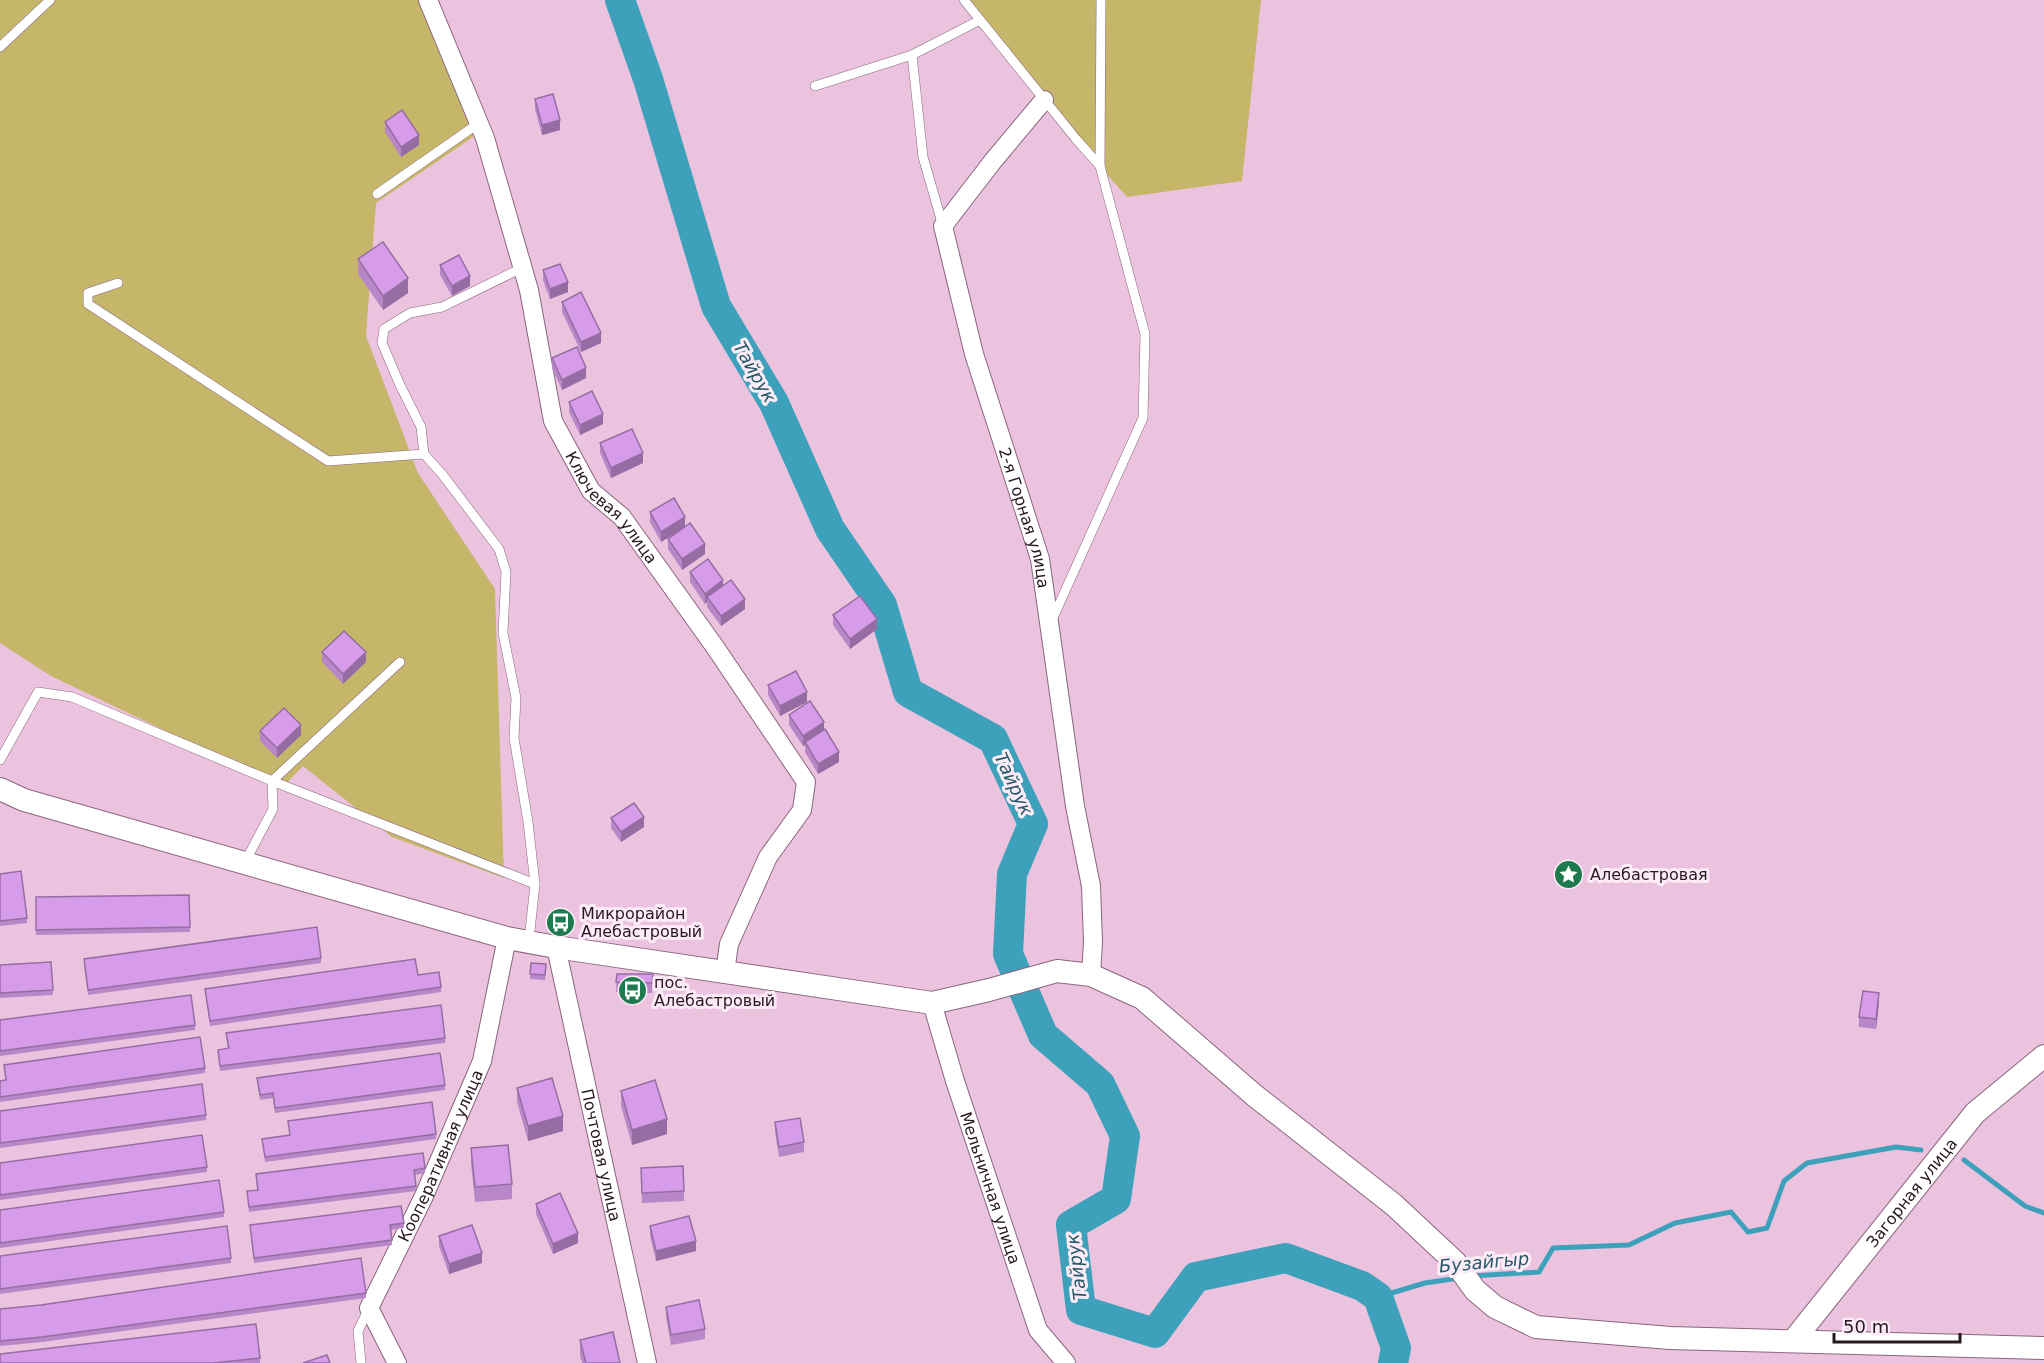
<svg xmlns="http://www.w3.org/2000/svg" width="2044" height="1363" font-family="'DejaVu Sans',sans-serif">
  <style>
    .green { fill: #c5b669 }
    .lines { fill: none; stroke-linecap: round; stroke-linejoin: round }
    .stream { stroke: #3da1bb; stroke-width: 5 }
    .river { stroke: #3da1bb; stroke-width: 30 }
    .service-casing { stroke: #8a657f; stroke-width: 10 }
    .minor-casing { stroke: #8a657f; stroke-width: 20 }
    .tertiary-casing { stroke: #8a657f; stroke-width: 24 }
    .service { stroke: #fff; stroke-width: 9 }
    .minor { stroke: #fff; stroke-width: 18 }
    .tertiary { stroke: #fff; stroke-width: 22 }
    .wall { fill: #b986c8 }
    .shaded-wall { fill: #966da3 }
    .building { fill: #d79ce9; stroke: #966da3; stroke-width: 1.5 }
    .labels { text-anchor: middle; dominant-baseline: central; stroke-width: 6; stroke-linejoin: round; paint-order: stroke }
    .street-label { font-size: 16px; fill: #271822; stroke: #fdecf7 }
    .poi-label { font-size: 16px; fill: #271822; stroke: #fdecf7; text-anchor: start }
    .water-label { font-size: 18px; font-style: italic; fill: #235968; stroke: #fdecf7 }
  </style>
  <rect width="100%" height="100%" fill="#ecc3df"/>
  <g class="green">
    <path d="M0,0H423L476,135L376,203L366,336L418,473L495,589L504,878L392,837L303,766L283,787L51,676L0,643Z"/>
    <path d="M964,0H1261L1242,181L1127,197L1065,127Z"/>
  </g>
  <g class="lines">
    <g class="stream">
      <path d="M1964,1160L2025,1206L2044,1213"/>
      <path d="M1471,1276L1539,1272L1553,1248L1629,1245L1675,1223L1731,1212L1748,1232L1767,1228L1784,1181L1807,1163L1896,1147L1921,1150"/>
      <path d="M1378,1297L1425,1283L1459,1278"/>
    </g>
    <path class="river" d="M620,0L648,79L716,306L774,403L830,529L882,605L908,692L993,739L1033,824L1012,874L1008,954L1043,1035L1100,1084L1125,1136L1116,1199L1071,1225L1081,1310L1155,1333L1196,1277L1286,1258L1362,1286L1378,1297L1396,1348L1393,1363"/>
    <defs>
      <g id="service">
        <path d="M964,0L1076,139L1100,166L1145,334L1143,418L1052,620"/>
        <path d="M0,47L50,0"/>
        <path d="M912,55L923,157L943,226"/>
        <path d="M815,86L912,55L980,20"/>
        <path d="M1100,166L1101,0"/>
        <path d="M377,194L479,123"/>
        <path d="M118,283L88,293V304L328,461L424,454L442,474L499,549L506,572L503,633L516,698L514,738L528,822L535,884L529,940"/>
        <path d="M424,454L421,427L400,385L382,343L384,329L410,313L442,307L522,268"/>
        <path d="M400,662L272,781L535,884"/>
        <path d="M0,760L38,692L72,697L272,781L273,809L245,862"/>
        <path d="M361,1363L358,1331L369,1308"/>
      </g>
      <g id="minor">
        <path id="s1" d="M428,0L485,138L529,290L553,421L591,491L622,517L715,647L806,782L802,810L768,857L729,944L725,972"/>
        <path id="s2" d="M1044,100L993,161L943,226L974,354L1040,559L1075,806L1091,886L1093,942L1091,975"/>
        <path id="s3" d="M556,947L647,1363"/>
        <path id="s4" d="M932,1003L955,1081L1038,1330L1066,1363"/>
        <path id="s5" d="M397,1363L369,1308L424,1196L482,1061L507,938"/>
      </g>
      <g id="tertiary">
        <path d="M0,789L24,800L507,938L556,947L932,1003L989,990L1057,971L1091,975L1142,998L1254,1095L1394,1205L1455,1262L1475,1290L1495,1307L1536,1327L1670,1338L2044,1348"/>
        <path id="s6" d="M1793,1341L1975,1113L2044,1056"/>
      </g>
    </defs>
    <use href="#service" class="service-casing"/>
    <use href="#minor" class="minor-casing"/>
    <use href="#tertiary" class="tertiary-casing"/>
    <use href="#service" class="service"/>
    <use href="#minor" class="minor"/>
    <use href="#tertiary" class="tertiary"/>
  </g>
  <g class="wall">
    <path d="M535,99L560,130L542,135L535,109Z"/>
    <path d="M385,122L419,145L401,157L385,132Z"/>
    <path d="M358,259L408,293L383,310L358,274Z"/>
    <path d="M440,265L470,286L452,296L440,275Z"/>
    <path d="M543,270L568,292L550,299L543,280Z"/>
    <path d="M562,302L601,343L581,352L562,312Z"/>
    <path d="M552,358L586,378L562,390L552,368Z"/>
    <path d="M569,402L603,424L580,435L569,412Z"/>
    <path d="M600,443L643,463L611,478L600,453Z"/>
    <path d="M650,512L685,527L705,554L682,570L668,549V539L682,529L661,542L650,522Z"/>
    <path d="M690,572L723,585L745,609L721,626L707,607V602L705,604L690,582Z"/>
    <path d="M833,615L877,629L850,649L833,625Z"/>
    <path d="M322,652L366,662L343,684L322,662Z"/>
    <path d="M768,685L807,702L780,716L768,695Z"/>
    <path d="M789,715L824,730L839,762L818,774L805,752V745L803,746L789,725Z"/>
    <path d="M260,731L301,735L277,758L260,741Z"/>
    <path d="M611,818L644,827L621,842L611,828Z"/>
    <path d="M0,874L27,918V923L0,926Z"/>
    <path d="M189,895L190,932L36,935V897Z"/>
    <path d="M321,958V963L88,995L84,964V959Z"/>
    <path d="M51,962L53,995L0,998V965Z"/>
    <path d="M531,963L546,964L545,980L530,979Z"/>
    <path d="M617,974H653L652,993L616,992Z"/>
    <path d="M418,975L441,987V992L210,1026L205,989Z"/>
    <path d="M1879,1003L1876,1029L1859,1027V1017Z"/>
    <path d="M0,1020L195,1025V1030L0,1056Z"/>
    <path d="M226,1033L445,1038V1043L220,1071L218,1050L228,1049Z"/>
    <path d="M4,1065L205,1068V1073L0,1102V1081L6,1080Z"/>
    <path d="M257,1078L445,1085V1090L275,1113L273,1098L260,1100Z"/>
    <path d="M517,1088L563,1131L528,1141L517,1102Z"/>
    <path d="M621,1091L667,1134L632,1145L621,1106Z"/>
    <path d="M0,1111L206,1115V1120L0,1148Z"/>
    <path d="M288,1121L436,1134V1139L265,1162L262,1139L290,1135Z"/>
    <path d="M775,1122L804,1142V1152L779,1157L775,1132Z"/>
    <path d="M471,1148L512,1184V1199L475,1202L471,1163Z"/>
    <path d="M0,1163L207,1167V1172L0,1200Z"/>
    <path d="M425,1168V1173L415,1175L416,1191L249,1212L247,1191L257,1190L256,1174Z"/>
    <path d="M641,1168L684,1191V1201L642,1203Z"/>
    <path d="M536,1204L578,1243L553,1254L536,1214Z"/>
    <path d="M0,1210L224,1212V1217L0,1248Z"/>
    <path d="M404,1223V1228L391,1230L392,1245L254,1263L250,1225Z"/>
    <path d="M650,1226L696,1251L656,1261L650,1236Z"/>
    <path d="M439,1236L482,1263L449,1274L439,1246Z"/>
    <path d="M0,1256L231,1258V1263L0,1294Z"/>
    <path d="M366,1293V1298L42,1342L0,1346V1309Z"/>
    <path d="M666,1307L705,1329V1339L671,1345L666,1317Z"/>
    <path d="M580,1340L620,1363H582L580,1355Z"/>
    <path d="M260,1358V1363H0Z"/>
  </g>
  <g class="shaded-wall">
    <path d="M560,120V130L542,135V125Z"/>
    <path d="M419,135V145L401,157V147Z"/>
    <path d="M470,276V286L452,296V286Z"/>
    <path d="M408,278V293L383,310V296Z"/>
    <path d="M568,282V292L550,299V289Z"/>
    <path d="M601,333V343L581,352V342Z"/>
    <path d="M586,368V378L562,390V380Z"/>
    <path d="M603,414V424L580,435V425Z"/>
    <path d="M643,453V463L611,478V468Z"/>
    <path d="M685,517V527L661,542V532Z"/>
    <path d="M705,544V554L682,570V559Z"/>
    <path d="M723,580V590L707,597V602L705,604V594Z"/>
    <path d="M745,599V609L721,626V616Z"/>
    <path d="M877,619V629L850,649V639Z"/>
    <path d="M366,652V662L343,684V674Z"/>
    <path d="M807,692V702L780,716V706Z"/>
    <path d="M824,722V732L805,742V745L803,746V736Z"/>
    <path d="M301,725V735L277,758V748Z"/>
    <path d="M839,752V762L818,774V764Z"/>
    <path d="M644,817V827L621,842V832Z"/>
    <path d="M1879,993V1003L1876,1029V1019Z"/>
    <path d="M563,1116V1131L528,1141V1126Z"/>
    <path d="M667,1119V1134L632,1145V1130Z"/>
    <path d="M578,1233V1243L553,1254V1244Z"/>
    <path d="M696,1241V1251L656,1261V1251Z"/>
    <path d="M482,1253V1263L449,1274V1264Z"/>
  </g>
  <g class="building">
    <path d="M553,94L560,120L542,125L535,99Z"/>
    <path d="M402,110L419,135L401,147L385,122Z"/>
    <path d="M383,242L408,278L383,296L358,259Z"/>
    <path d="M459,255L470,276L452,286L440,265Z"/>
    <path d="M560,264L568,282L550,289L543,270Z"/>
    <path d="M581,292L601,333L581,342L562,302Z"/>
    <path d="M577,347L586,368L562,380L552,358Z"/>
    <path d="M592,391L603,414L580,425L569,402Z"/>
    <path d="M632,429L643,453L611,468L600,443Z"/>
    <path d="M674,498L685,517L661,532L650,512Z"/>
    <path d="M690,523L705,544L682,559L668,539Z"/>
    <path d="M708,559L723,580L705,594L690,572Z"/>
    <path d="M731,580L745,599L721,616L707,597Z"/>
    <path d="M860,596L877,619L850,639L833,615Z"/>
    <path d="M344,631L366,652L343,674L322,652Z"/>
    <path d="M796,671L807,692L780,706L768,685Z"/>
    <path d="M810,701L824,722L803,736L789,715Z"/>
    <path d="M284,708L301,725L277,748L260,731Z"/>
    <path d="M825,729L839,752L818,764L805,742Z"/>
    <path d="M634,803L644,817L621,832L611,818Z"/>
    <path d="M21,871L27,918L0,921V874Z"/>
    <path d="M189,895L190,927L36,930V897Z"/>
    <path d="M317,927L321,958L88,990L84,959Z"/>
    <path d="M415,959L418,975L439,972L441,987L210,1021L205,989Z"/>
    <path d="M51,962L53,990L0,993V965Z"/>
    <path d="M531,963L546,964L545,975L530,974Z"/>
    <path d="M617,974H653L652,983L616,982Z"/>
    <path d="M1863,991L1879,993L1876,1019L1859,1017Z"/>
    <path d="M191,995L195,1025L0,1051V1020Z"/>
    <path d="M441,1005L445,1038L220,1066L218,1050L229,1048L226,1033Z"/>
    <path d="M200,1037L205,1068L0,1097V1081L6,1080L4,1065Z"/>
    <path d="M440,1053L445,1085L275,1108L273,1093L260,1095L257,1078Z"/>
    <path d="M552,1078L563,1116L528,1126L517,1088Z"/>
    <path d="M655,1080L667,1119L632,1130L621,1091Z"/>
    <path d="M202,1084L206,1115L0,1143V1111Z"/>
    <path d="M432,1102L436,1134L265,1157L262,1139L290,1135L288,1121Z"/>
    <path d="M800,1118L804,1142L779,1147L775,1122Z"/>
    <path d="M202,1135L207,1167L0,1195V1163Z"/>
    <path d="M508,1145L512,1184L475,1187L471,1148Z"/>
    <path d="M423,1153L425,1168L414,1170L416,1186L249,1207L247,1191L258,1190L256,1174Z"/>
    <path d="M683,1166L684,1191L642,1193L641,1168Z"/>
    <path d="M219,1180L224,1212L0,1243V1210Z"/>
    <path d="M560,1193L578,1233L553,1244L536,1204Z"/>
    <path d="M401,1206L404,1223L390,1225L392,1240L254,1258L250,1225Z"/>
    <path d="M689,1216L696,1241L656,1251L650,1226Z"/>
    <path d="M472,1225L482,1253L449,1264L439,1236Z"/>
    <path d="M227,1226L231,1258L0,1289V1256Z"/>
    <path d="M361,1258L366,1293L42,1337L0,1341V1309L41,1305Z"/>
    <path d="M699,1300L705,1329L671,1335L666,1307Z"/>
    <path d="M256,1324L260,1358L213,1363H0V1354Z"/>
    <path d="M613,1332L620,1363H586L580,1340Z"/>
    <path d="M327,1355L330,1363H303Z"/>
  </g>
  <defs>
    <symbol id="sight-disc" viewBox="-11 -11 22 22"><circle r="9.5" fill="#1e7a4f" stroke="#fdecf7"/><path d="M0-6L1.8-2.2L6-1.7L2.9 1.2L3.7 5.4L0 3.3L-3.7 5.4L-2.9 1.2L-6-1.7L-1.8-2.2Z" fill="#fff"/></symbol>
    <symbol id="bus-disc" viewBox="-11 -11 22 22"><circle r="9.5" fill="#1e7a4f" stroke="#fdecf7"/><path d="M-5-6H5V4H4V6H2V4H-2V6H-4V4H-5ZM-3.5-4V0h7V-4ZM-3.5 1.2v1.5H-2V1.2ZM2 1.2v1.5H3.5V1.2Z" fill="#fff"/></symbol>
  </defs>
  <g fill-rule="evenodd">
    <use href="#sight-disc" x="1552" y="858" width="33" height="33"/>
    <use href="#bus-disc" x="544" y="906" width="33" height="33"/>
    <use href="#bus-disc" x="616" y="974" width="33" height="33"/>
  </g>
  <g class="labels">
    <g class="street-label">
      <text stroke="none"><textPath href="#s1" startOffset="546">Ключевая улица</textPath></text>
      <text stroke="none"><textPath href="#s2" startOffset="465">2-я Горная улица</textPath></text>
      <text stroke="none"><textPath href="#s3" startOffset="213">Почтовая улица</textPath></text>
      <text stroke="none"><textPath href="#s5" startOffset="230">Кооперативная улица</textPath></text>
      <text stroke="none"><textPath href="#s4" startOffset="194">Мельничная улица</textPath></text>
      <text stroke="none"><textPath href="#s6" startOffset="190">Загорная улица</textPath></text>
    </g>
    <g class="poi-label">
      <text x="1590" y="874">Алебастровая</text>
      <text x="581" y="913">Микрорайон<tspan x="581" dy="18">Алебастровый</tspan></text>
      <text x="654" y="982">пос.<tspan x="654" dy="18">Алебастровый</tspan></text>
    </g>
    <g class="water-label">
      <text transform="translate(755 372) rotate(60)">Тайрук</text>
      <text transform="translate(1014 784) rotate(65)">Тайрук</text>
      <text transform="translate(1484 1262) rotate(-5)">Бузайгыр</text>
      <text transform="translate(1076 1267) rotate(-97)">Тайрук</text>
    </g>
  </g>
  <path d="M1834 1333v9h126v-9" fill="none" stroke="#271822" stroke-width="3"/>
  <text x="1843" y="1333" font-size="18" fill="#271822" stroke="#fdecf7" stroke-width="4.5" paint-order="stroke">50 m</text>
</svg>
